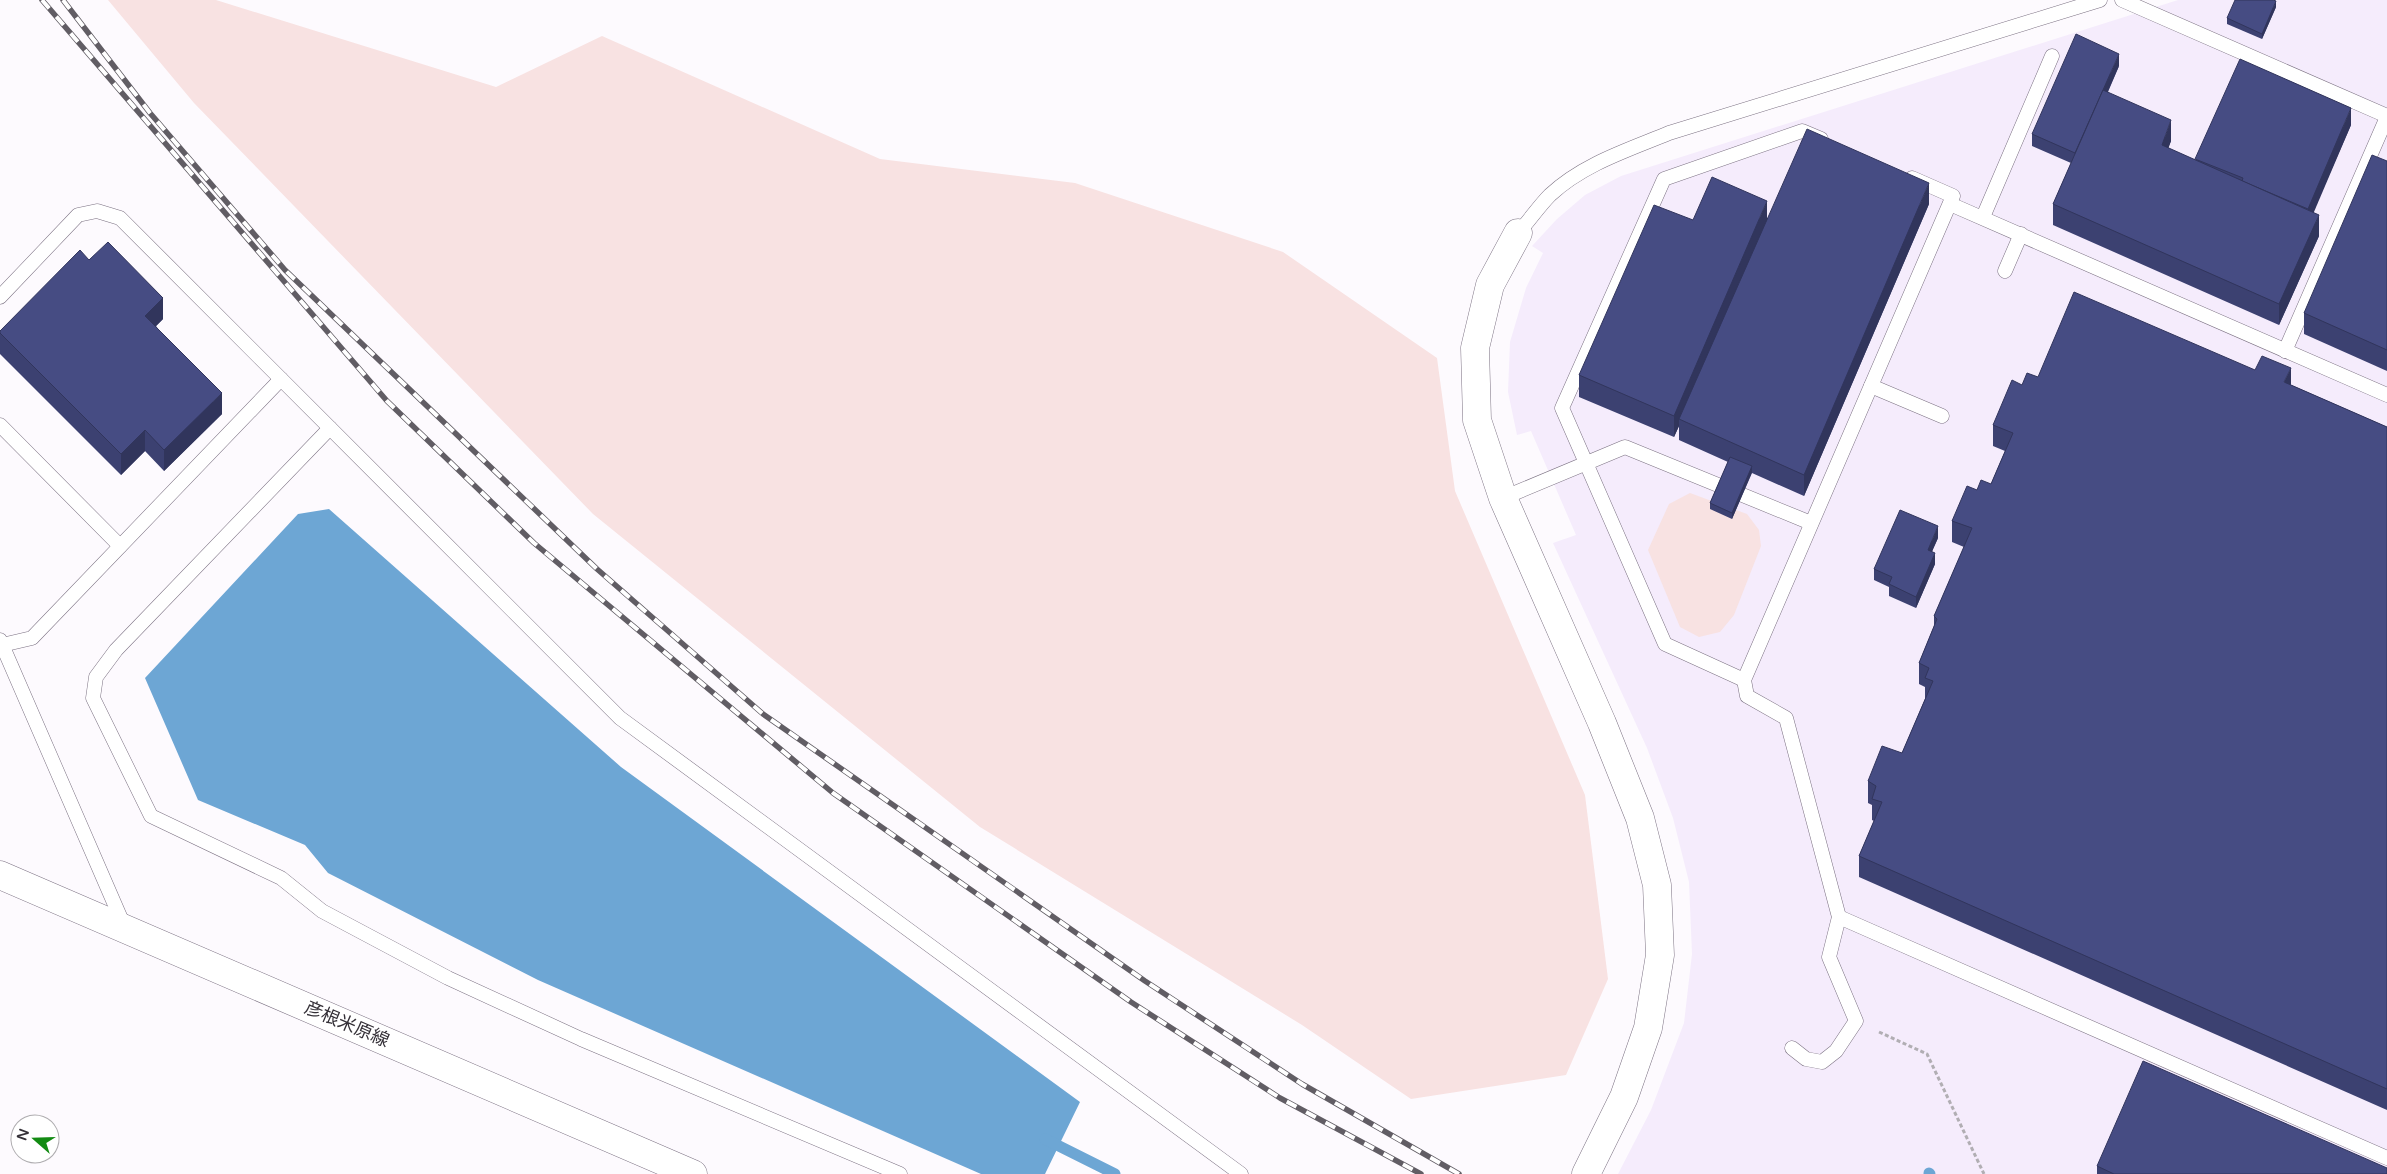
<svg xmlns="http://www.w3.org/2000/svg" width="2387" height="1174" font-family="'Varela Round','Noto Sans JP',sans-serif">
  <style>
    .built { fill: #f5ecfc }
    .green { fill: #f8e2e2 }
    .water { fill: #6da6d4 }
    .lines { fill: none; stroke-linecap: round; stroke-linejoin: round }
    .stream { stroke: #6da6d4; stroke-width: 11 }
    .service-casing { stroke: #7c7283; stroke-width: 15 }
    .tertiary-casing { stroke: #7c7283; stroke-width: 29 }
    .secondary-casing { stroke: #7c7283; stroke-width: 29 }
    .path { stroke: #b1aeb3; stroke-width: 3; stroke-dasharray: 4 2.5; stroke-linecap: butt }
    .service { stroke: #fff; stroke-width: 14 }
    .tertiary { stroke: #fff; stroke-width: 28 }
    .secondary { stroke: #fff; stroke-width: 28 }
    .rail-casing { stroke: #615d64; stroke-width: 5.5 }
    .rail { stroke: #fff; stroke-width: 4; stroke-dasharray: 11; stroke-linecap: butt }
    .wall { fill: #3c4171 }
    .shaded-wall { fill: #31355c }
    .building { fill: #464c83; stroke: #31355c }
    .labels { text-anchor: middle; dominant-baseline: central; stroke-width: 5; stroke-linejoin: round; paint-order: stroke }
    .street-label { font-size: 18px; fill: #343037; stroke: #fff }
  </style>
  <rect width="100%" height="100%" fill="#fdfafe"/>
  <path class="built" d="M2178,0H2387V1174H1618L1651,1110L1684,1023L1692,954L1689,882L1673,818L1647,748L1553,543L1576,535L1531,431L1517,435L1508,392L1510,342L1526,288L1543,253L1532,246L1557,219L1585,195L1621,176Z"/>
  <g class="green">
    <path d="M108,0H216L496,87L602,36L880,159L1075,183L1283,252L1437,358L1455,491L1585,795L1608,979L1566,1075L1411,1099L1302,1025L980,827L593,514L194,103Z"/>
    <path d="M1690,493L1747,514L1759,530L1761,546L1734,615L1720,632L1699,637L1680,627L1648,550L1669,504Z"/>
  </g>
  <path class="water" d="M329,509L621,767L1080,1102L1045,1174H981L538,980L328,873L305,845L198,800L145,678L298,514Z"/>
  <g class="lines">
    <g class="stream">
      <path d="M1045,1139L1115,1174"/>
      <path d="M1929,1173L1930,1174"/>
    </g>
    <defs>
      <g id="service">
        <path d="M2122,0L2387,116"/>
        <path d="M1950,204L2387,395"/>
        <path d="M1983,217L2052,56"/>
        <path d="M1518,233C1529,221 1539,206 1550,195C1583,164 1628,150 1669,133L2100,0"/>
        <path d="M2005,271L2021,234"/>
        <path d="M0,297L78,215L97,211L120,218L620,718L1241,1174"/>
        <path d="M2285,351L2387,117"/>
        <path d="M1871,386L1942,416"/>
        <path d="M0,425L120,546"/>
        <path d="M330,428L116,650L96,677L93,698L151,816L281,878L322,911L448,978L581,1039L900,1174"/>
        <path d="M1503,498L1625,447L1811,523"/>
        <path d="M0,640L125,928"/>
        <path d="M2,645L32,638L281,379"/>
        <path d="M1744,680L1665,644L1562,408L1664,179L1802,131L1821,139"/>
        <path d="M1839,917L2387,1158"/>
        <path d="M1792,1048L1806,1059L1822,1062L1836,1051L1856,1021L1829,957L1839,917L1786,718L1747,696L1744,680L1953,196L1912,178"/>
      </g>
      <path id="tertiary" d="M1518,233L1490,285L1475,348L1477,420L1503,498L1602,723L1640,818L1657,885L1660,955L1648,1028L1624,1097L1586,1174"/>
      <path id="secondary" d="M0,875L693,1174"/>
    </defs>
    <use href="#service" class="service-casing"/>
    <use href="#tertiary" class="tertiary-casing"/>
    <use href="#secondary" class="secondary-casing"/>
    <path class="path" d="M1879,1032L1927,1054L1984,1174"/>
    <use href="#service" class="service"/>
    <use href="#tertiary" class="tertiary"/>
    <use href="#secondary" class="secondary"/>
    <defs>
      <g id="rail">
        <path d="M42,0L387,401L534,543L833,793L1131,1002L1280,1098L1421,1174"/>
        <path d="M63,0L150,113L285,270L597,569L763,714L1145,981L1302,1084L1459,1174"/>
      </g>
    </defs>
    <use href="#rail" class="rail-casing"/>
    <use href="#rail" class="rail"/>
  </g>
  <g class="wall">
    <path d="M2276,7L2262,39L2227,24V18Z"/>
    <path d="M2119,66L2108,92L2171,141L2168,148L2195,160L2351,125L2313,212L2319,236L2279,325L2053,225V204L2071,163L2032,146V134Z"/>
    <path d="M2387,161V371L2304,334V313Z"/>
    <path d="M1929,204L1804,496L1752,473L1732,519L1710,509V503L1728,462L1679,440V426L1674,437L1579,397V375L1693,220L1767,219Z"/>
    <path d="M163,319L156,326L222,414L164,471L145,451L121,475L0,354V331Z"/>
    <path d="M2038,377L2291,385L2387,427V1110L1859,877V856L1874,821L1872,820V805L1868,803V781L1902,753L1925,699V687L1919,684V663L1934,626V616L1964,547L1952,542V521L1977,490L1991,484L2005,451L1993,446V425L2022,385Z"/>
    <path d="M1938,538L1932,551L1935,564L1916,608L1889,596V587L1874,580V569Z"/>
    <path d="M2097,1166L2387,1174H2097Z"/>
  </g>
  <g class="shaded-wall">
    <path d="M2276,1V7L2262,39V34Z"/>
    <path d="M2119,54V66L2075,165V153Z"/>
    <path d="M2351,108V125L2308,226V209Z"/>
    <path d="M2171,120V141L2162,166V145Z"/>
    <path d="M1929,183V204L1804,496V475Z"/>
    <path d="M1767,201V223L1679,419V426L1674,437V416Z"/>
    <path d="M2319,215V236L2279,325V304Z"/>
    <path d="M163,298V319L145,337V316Z"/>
    <path d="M2291,368V389L2284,382Z"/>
    <path d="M222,393V414L164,471V450Z"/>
    <path d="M145,430V451L121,475V454Z"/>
    <path d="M1752,466V472L1732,519V513Z"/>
    <path d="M1938,526V538L1928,561V550Z"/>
    <path d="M1935,553V564L1916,608V597Z"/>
  </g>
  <g class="building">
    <path d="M2235,0H2273L2276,1L2262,34L2227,18Z"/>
    <path d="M2076,34L2119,54L2075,153L2032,134Z"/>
    <path d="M2240,59L2351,108L2308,209L2242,181L2243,178L2195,159Z"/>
    <path d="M2103,90L2171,120L2162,145L2319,215L2279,304L2053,204Z"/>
    <path d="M1807,129L1929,183L1804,475L1679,419Z"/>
    <path d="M2372,155L2387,161V350L2304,313Z"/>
    <path d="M1712,177L1767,201L1674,416L1579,375L1654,205L1693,220Z"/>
    <path d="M108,242L163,298L145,316L222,393L164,450L145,430L121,454L0,333V331L80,250L89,260Z"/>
    <path d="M2074,292L2255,370L2262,356L2291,368L2284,382L2387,427V1089L1859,856L1882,802L1872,799L1876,786L1868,781L1882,746L1902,753L1933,681L1925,678L1929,668L1919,663L1937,619L1934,616L1972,528L1952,521L1967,486L1977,490L1981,480L1991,484L2013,433L1993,425L2012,380L2022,385L2027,373L2038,377Z"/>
    <path d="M1730,457L1752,466L1732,513L1710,503Z"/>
    <path d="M1900,510L1938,526L1928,550L1935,553L1916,597L1889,584L1892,577L1874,569Z"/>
    <path d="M2143,1061L2387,1168V1174H2114L2097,1166Z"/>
  </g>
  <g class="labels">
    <g class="street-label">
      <text transform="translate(347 1024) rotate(23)">彦根米原線</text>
    </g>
  </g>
  <g transform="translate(35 1139) rotate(290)"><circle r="24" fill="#ffffff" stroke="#aeacaf"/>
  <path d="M0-4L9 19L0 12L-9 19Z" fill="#138b13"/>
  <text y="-8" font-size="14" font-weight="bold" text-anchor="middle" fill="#343037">N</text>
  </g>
</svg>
